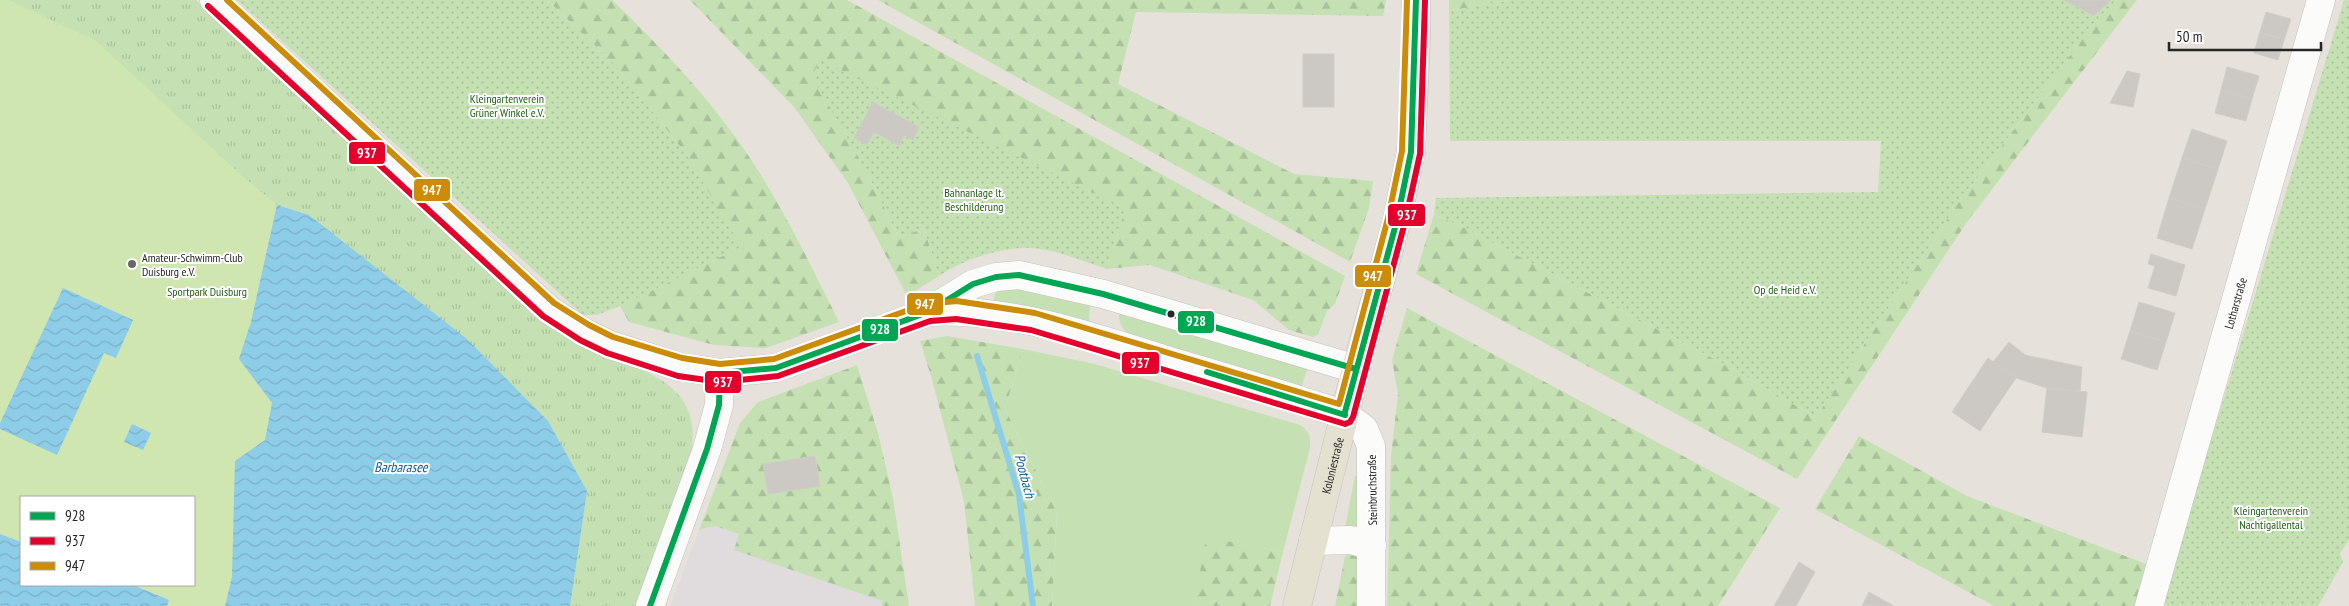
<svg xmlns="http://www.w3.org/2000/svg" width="2349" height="606" font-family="'PT Sans Narrow',sans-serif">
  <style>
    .industrial { fill: #e0dcde }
    .grass { fill: #c5e1b3 }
    .forest { fill: url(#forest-firs) }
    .park { fill: url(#park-tufts); fill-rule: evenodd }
    .garden { fill: url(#garden-dots) }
    .pitch { fill: #d0e6b1 }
    .water { fill: url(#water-waves) }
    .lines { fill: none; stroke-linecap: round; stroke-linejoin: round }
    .stream { stroke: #8ecde8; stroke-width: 6 }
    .building { fill: #ccc9c5; stroke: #d0cdc7 }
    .minor-casing { stroke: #c3c1c1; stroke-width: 29 }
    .major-casing { stroke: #c3c1bf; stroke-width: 29 }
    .minor { stroke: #fbfbfa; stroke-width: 28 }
    .major { stroke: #e5e1d1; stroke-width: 28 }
    .bus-1-casing { stroke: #fff; stroke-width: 10 }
    .bus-2-casing { stroke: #fff; stroke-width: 10 }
    .bus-3-casing { stroke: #fff; stroke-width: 10 }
    .bus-1 { stroke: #00a651; stroke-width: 6 }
    .bus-2 { stroke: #e4002b; stroke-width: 6 }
    .bus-3 { stroke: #cd8c08; stroke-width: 6 }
    .poi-dot { fill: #696865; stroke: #fff; stroke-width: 2 }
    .bus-dot { fill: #262626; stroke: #fff; stroke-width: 2 }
    .labels { text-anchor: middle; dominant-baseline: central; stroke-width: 4; stroke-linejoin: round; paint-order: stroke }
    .park-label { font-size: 12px; fill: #246118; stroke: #fff }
    .poi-label { font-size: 12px; fill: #262626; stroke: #fff; text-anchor: start }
    .street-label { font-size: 12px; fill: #262626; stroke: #fff }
    .water-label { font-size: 14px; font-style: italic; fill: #0d5f94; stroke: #fff }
    .line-badge { stroke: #fff; stroke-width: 2 }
    .badge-label { font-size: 14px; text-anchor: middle; font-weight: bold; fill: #fff }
  </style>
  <defs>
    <pattern id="forest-firs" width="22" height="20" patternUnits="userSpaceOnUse" patternTransform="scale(1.25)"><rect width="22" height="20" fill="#c5e1b3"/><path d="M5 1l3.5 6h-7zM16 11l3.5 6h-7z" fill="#a9c19a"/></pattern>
    <pattern id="park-tufts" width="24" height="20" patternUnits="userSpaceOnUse" patternTransform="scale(1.25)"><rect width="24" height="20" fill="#c5e1b3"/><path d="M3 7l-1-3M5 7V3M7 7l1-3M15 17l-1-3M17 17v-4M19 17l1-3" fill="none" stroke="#a9c19a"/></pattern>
    <pattern id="garden-dots" width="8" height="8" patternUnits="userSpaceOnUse" patternTransform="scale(1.25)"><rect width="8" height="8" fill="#c5e1b3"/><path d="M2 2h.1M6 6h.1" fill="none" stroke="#a9c19a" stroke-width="1.8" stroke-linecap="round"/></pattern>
    <pattern id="water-waves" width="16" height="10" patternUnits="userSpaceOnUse" patternTransform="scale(1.25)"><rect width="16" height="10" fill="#8ecde8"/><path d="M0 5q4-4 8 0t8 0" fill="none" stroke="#7ab0c7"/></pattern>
  </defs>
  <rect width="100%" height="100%" fill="#e6e2db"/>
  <path class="industrial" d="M715,526L739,534L735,550L882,601L881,606H670L699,530Z"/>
  <g class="grass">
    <path d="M1016,288L1091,302L1089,315L1090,325L992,303L997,290Z"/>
    <path d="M1120,309L1308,366L1301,389L1132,338C1122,329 1117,323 1120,309Z"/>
    <path d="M1023,349L1095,364L1300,425C1310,432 1311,437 1310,448L1283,552L1207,538L1194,606H1052L1057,513L1005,409Z"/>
    <path d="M1358,475L1362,535L1345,528L1355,476Z"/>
  </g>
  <g class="forest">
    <path d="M547,0H612C659,45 704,92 741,145C780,200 809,262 839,322L766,348L714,345L629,322L620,306L740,247L687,155L613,63Z"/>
    <path d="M690,0H847L1345,276L1335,304L1327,311L1318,335L1313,337L1289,330L1253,300L1150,265L1107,269L1125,208L868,174L899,238L924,228L939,276L907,296L848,183L794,107Z"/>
    <path d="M878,0H1386L1383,16L1136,12L1118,84L1294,174L1373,181L1369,208L1350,262Z"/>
    <path d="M1449,0H1510L1449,11Z"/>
    <path d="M2116,0H2137L1967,222L1797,479L1416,274L1434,214L1469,230L1722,363L1816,417L1956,206L2096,21Z"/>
    <path d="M1407,308L1780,508L1718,606H1387L1391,456L1398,394L1392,360Z"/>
    <path d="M947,336L1023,349L1005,409L1057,513L1052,606H975L964,501L931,376L920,341Z"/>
    <path d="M857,365L878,433L893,498L909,606H882V601L734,550L739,534L715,526L699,530L740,423L758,402Z"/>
    <path d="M1859,436L1967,496L2149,565L2139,606H1994L1815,509Z"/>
    <path d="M1206,537L1283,552L1270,606H1194Z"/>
    <path d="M1349,554H1356L1361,558L1359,606H1335L1345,556Z"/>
  </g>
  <path class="park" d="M0,0H196L299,94L619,359C670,382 702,396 690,460L641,606H0ZM21,497H194V585H21Z"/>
  <g class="garden">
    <path d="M237,0H547L613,63L687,155L741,247L620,306L597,315H583Z"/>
    <path d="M1510,0H2116L2096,21L1956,206L1816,417L1722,363L1469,230L1434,214L1436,198L1878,192L1881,141H1450L1449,11Z"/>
    <path d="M2344,0H2349V539L2340,554L2343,562L2318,606H2167L2162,603Z"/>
    <path d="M820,60L1125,208L1107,269C1082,261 1048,246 1022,248C993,250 963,260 939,276L924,228L899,238L868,174L812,76Z"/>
  </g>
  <path class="pitch" d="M0,0H9L96,41L241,175L277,205L251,322L239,359L273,403L265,440L235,461L232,577L225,606H167L168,600L133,585H194V497H21V542L0,534Z"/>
  <g class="water">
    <path d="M277,205L309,215L467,339L548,421L587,491L570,606H225L232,577L235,461L265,440L272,403L239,359L251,322Z"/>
    <path d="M63,288L133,320L116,358L104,353L57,455L0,429V423Z"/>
    <path d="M132,424L151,433L143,450L124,442Z"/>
    <path d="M0,534L21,542V585H133L169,600L167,606H0Z"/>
  </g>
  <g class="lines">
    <path class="stream" d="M977,356L1019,495L1033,606"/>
  </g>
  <g class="building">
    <path d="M2064,0H2111L2094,16Z"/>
    <path d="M2266,12L2291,19L2284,40L2260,32Z"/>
    <path d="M2260,32L2284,40L2278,60L2254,53Z"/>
    <rect x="1303" y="54" width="31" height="53"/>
    <path d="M2227,67L2259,76L2252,99L2221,90Z"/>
    <path d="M2127,71L2140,74L2133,107L2110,103Z"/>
    <path d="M2221,90L2252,99L2246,121L2215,113Z"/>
    <path d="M873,102L919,127L913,140L904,135L899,146L874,132L867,145L854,138Z"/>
    <path d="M2192,129L2227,141L2218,169L2182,158Z"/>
    <path d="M2182,158L2218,169L2205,209L2169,198Z"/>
    <path d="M2169,198L2205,209L2192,249L2157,238Z"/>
    <path d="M2151,254L2185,265L2176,296L2148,288L2155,266L2148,264Z"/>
    <path d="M2139,302L2175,313L2166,342L2130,331Z"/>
    <path d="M2130,331L2166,342L2157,370L2121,359Z"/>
    <path d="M2009,342L2025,355L2082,367L2080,391L2047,388L2016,378L1993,362Z"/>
    <path d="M1988,358L2016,378L1980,431L1952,412Z"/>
    <path d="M2047,388L2087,392L2082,437L2042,432Z"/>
    <path d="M815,456L820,486L768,494L763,464Z"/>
    <path d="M1799,562L1815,572L1796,606H1774Z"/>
    <path d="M1869,592L1894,606H1862Z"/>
  </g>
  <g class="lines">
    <defs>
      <g id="minor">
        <path d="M214,0L549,310L585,333L610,345L680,367L720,373L776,368L928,312L973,284L996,277L1019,275L1103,294L1356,369"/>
        <path d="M928,312C1009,307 1090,336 1167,360C1227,378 1286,395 1345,415L1364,429L1371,446V606"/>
        <path d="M1313,541L1351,540L1372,546"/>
        <path d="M650,606L707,449L719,405L720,373"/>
        <path id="s1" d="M2149,606L2321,0"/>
      </g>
      <g id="major">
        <path id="s2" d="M1297,606L1356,369L1397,220L1411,152L1416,44V0"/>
      </g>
    </defs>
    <use href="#minor" class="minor-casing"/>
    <use href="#major" class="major-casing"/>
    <use href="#minor" class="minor"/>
    <use href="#major" class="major"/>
    <defs>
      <g id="bus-1">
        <path d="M1207,372L1345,415"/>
        <path d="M720,373L776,368L928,312L973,284L996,277L1019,275L1103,294L1356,369"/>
        <path d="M1345,412L1397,220L1411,152L1416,0"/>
        <path d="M650,606L707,449L719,405L720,373"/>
      </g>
      <path id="bus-2" d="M208,6L543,316L580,340L607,353L678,376L720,382L778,376L930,321L956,319L1031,330L1345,424L1350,422L1353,417L1405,222L1420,154L1425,0"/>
      <path id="bus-3" d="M227,0L554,303L589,325L613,337L682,358L720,364L774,359L925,304L957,301L1035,313L1339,404L1388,218L1402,151L1407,0"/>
    </defs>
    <use href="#bus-1" class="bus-1-casing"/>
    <use href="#bus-2" class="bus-2-casing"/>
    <use href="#bus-3" class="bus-3-casing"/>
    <use href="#bus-1" class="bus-1"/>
    <use href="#bus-2" class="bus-2"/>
    <use href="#bus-3" class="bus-3"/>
  </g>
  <circle class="poi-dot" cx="132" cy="264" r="5"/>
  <circle class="bus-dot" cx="1171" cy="314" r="4.5"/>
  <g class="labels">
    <g class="park-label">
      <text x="507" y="98">Kleingartenverein<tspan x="507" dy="14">Grüner Winkel e.V.</tspan></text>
      <text x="974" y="192">Bahnanlage lt.<tspan x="974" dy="14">Beschilderung</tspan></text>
      <text x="1785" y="289">Op de Heid e.V.</text>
      <text x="207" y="291">Sportpark Duisburg</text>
      <text x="2271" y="510">Kleingartenverein<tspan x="2271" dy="14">Nachtigallental</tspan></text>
    </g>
    <g class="poi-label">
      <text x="142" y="257">Amateur-Schwimm-Club<tspan x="142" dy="14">Duisburg e.V.</tspan></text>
    </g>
    <g class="street-label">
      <text stroke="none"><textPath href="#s1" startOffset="315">Lotharstraße</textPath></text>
      <text stroke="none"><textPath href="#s2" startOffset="145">Koloniestraße</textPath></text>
      <text transform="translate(1372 490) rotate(-91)">Steinbruchstraße</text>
    </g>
    <g class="water-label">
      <text x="401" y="467">Barbarasee</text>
      <text transform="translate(1025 476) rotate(75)">Pootbach</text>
    </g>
  </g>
  <g class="line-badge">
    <rect x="348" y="141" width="38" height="24" rx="5" fill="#e4002b"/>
    <rect x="413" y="178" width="38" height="24" rx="5" fill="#cd8c08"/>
    <rect x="1387" y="203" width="39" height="24" rx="5" fill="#e4002b"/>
    <rect x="1354" y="264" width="38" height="24" rx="5" fill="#cd8c08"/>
    <rect x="906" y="292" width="38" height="24" rx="5" fill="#cd8c08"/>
    <rect x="1177" y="310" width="38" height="24" rx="5" fill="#00a651"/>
    <rect x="861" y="318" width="38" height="24" rx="5" fill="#00a651"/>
    <rect x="1121" y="351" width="39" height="24" rx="5" fill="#e4002b"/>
    <rect x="704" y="370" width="38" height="24" rx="5" fill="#e4002b"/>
  </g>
  <g class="badge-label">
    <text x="367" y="158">937</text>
    <text x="432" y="195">947</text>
    <text x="1407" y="220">937</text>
    <text x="1373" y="281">947</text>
    <text x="925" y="309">947</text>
    <text x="1196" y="326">928</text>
    <text x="880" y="334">928</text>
    <text x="1140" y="368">937</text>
    <text x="723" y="387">937</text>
  </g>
  <rect x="20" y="496" width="175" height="90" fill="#ffffff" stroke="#a8a8a8"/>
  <rect x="30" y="512" width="25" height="8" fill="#00a651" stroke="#a8a8a8"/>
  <text x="65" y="521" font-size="15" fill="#262626">928</text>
  <rect x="30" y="537" width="25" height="8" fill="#e4002b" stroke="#a8a8a8"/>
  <text x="65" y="546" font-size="15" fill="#262626">937</text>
  <rect x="30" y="562" width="25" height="8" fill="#cd8c08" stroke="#a8a8a8"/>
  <text x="65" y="571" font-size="15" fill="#262626">947</text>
  <path d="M2169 42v8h152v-8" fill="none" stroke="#262626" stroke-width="2.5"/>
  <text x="2176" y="42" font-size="15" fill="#262626" stroke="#ffffff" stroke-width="4" paint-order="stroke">50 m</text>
</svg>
